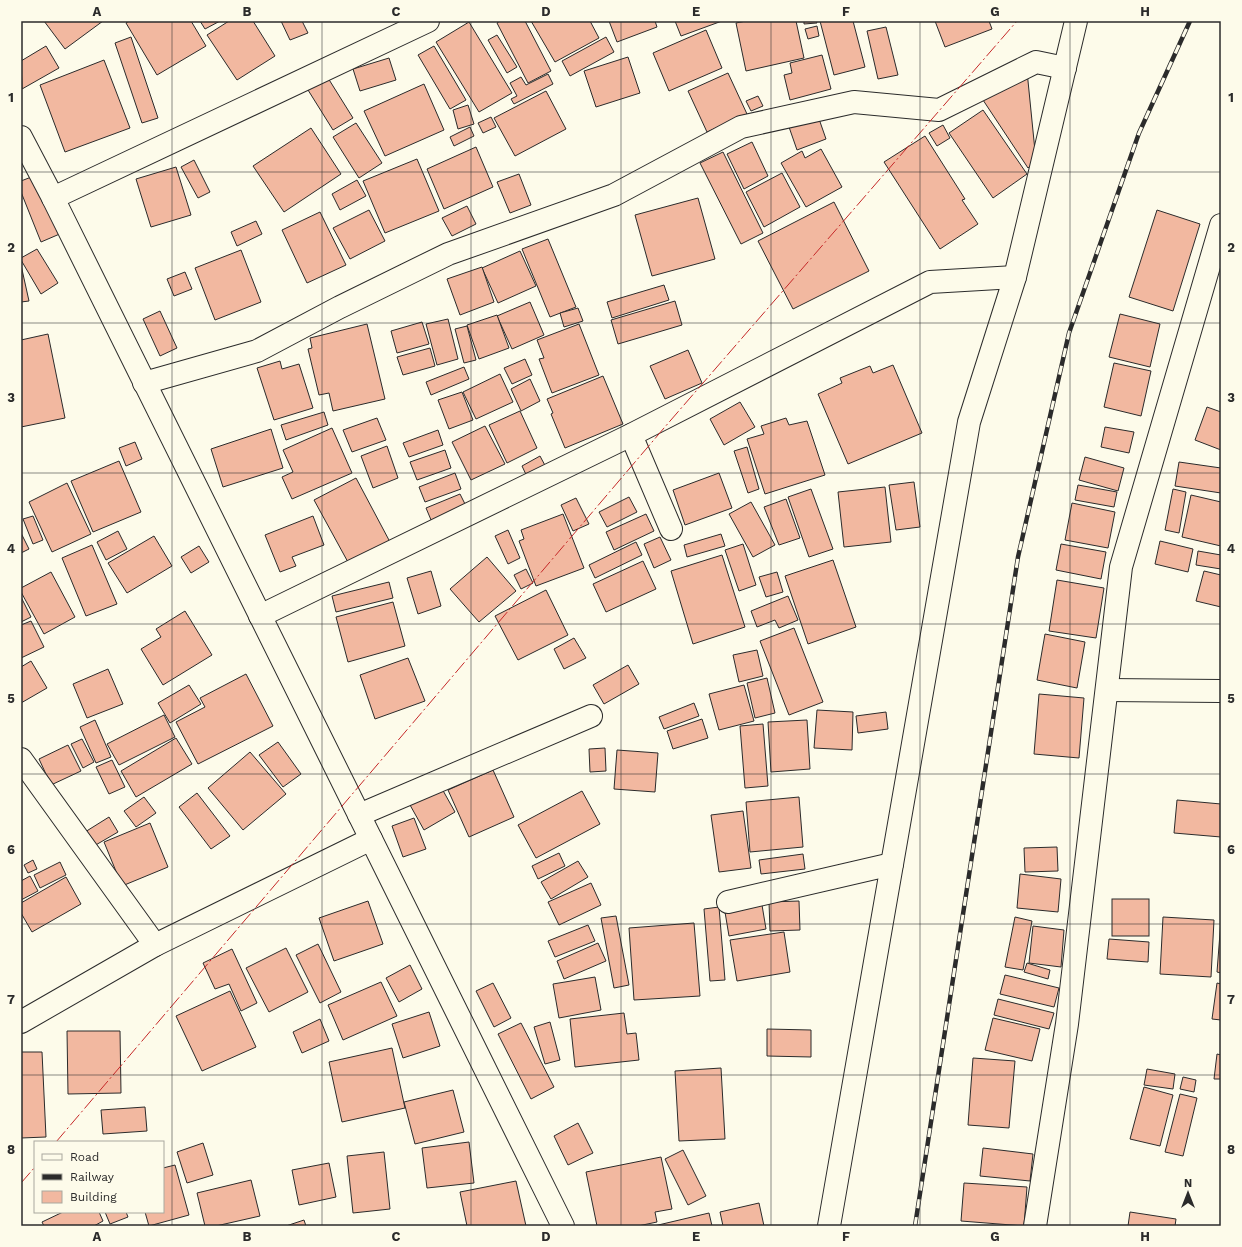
<svg xmlns="http://www.w3.org/2000/svg" width="1242" height="1247" font-family="'Work Sans',sans-serif">
  <style>
    .building { fill: #f2b8a0; stroke: #2b2b2b }
    .lines { fill: none; stroke-linecap: round; stroke-linejoin: round }
    .minor-casing { stroke: #2b2b2b; stroke-width: 24 }
    .minor { stroke: #fdfbea; stroke-width: 22 }
    .rail-casing { stroke: #2b2b2b; stroke-width: 4.5 }
    .rail { stroke: #fdfbea; stroke-width: 3; stroke-dasharray: 9; stroke-linecap: butt }
    .power { stroke: #c62828; stroke-width: 1; stroke-dasharray: 14 3 2 3; stroke-linecap: butt }
    .grid { fill: none; stroke: #2b2b2b; stroke-width: 1; stroke-opacity: 0.55 }
    .neatline { fill: none; stroke: #2b2b2b; stroke-width: 1.5 }
    .grid-label { font-size: 13px; text-anchor: middle; font-weight: bold; fill: #2b2b2b }
  </style>
  <rect width="100%" height="100%" fill="#fdfbea"/>
  <g class="building">
    <path d="M44,21H103L65,49Z"/>
    <path d="M129,21H191L206,46L157,75L126,23Z"/>
    <path d="M200,21H220L205,29Z"/>
    <path d="M229,21H253L275,56L237,80L207,35Z"/>
    <path d="M281,21H302L308,33L290,40Z"/>
    <path d="M500,21H525L551,71L528,83L497,23Z"/>
    <path d="M531,21H590L599,38L555,62Z"/>
    <path d="M609,21H655L657,27L617,42Z"/>
    <path d="M675,21H722L681,36Z"/>
    <path d="M746,21H796L804,58L746,71L736,23Z"/>
    <path d="M804,21H816L817,23L804,24Z"/>
    <path d="M820,21H853L865,67L834,75Z"/>
    <path d="M935,21H989L992,29L945,47Z"/>
    <path d="M469,22L512,93L479,112L436,42Z"/>
    <path d="M817,26L819,36L808,39L805,29Z"/>
    <path d="M886,27L898,75L878,79L867,31Z"/>
    <path d="M706,30L722,68L669,91L653,53Z"/>
    <path d="M497,35L517,67L507,73L488,40Z"/>
    <path d="M131,37L158,118L142,123L115,43Z"/>
    <path d="M606,37L614,52L570,76L562,61Z"/>
    <path d="M46,46L59,68L22,89L21,61Z"/>
    <path d="M434,46L466,100L450,109L418,55Z"/>
    <path d="M822,55L831,89L790,100L784,75L792,73L790,63Z"/>
    <path d="M628,57L640,93L596,107L584,71Z"/>
    <path d="M389,58L396,80L360,91L353,69Z"/>
    <path d="M104,60L130,128L65,152L40,85Z"/>
    <path d="M1027,71L1036,161L1028,168L983,100Z"/>
    <path d="M728,73L747,114L707,132L688,91Z"/>
    <path d="M548,74L553,84L514,104L511,99L517,96L510,83L521,77L526,85Z"/>
    <path d="M328,78L353,118L333,130L308,90Z"/>
    <path d="M424,84L444,130L385,156L364,111Z"/>
    <path d="M546,91L566,129L515,156L494,118Z"/>
    <path d="M758,96L763,106L751,111L746,101Z"/>
    <path d="M468,105L474,124L458,129L453,110Z"/>
    <path d="M983,110L1027,174L993,198L949,133Z"/>
    <path d="M818,116L826,139L797,150L789,127Z"/>
    <path d="M491,117L496,127L483,133L478,123Z"/>
    <path d="M356,123L382,163L359,178L333,137Z"/>
    <path d="M943,125L950,138L937,146L929,133Z"/>
    <path d="M470,127L474,136L454,146L450,137Z"/>
    <path d="M311,128L341,174L284,212L253,166Z"/>
    <path d="M925,136L965,199L962,200L978,224L940,249L884,162Z"/>
    <path d="M752,142L768,176L744,189L727,154Z"/>
    <path d="M476,147L493,187L444,209L427,169Z"/>
    <path d="M821,149L842,187L806,207L781,163L802,151L805,158Z"/>
    <path d="M723,152L763,233L741,244L700,163Z"/>
    <path d="M417,159L439,211L385,233L363,181Z"/>
    <path d="M194,160L210,192L198,198L181,167Z"/>
    <path d="M176,167L191,215L151,227L136,179Z"/>
    <path d="M782,173L800,207L764,227L746,192Z"/>
    <path d="M39,174L62,233L41,242L21,192V181Z"/>
    <path d="M519,174L531,205L510,213L497,182Z"/>
    <path d="M357,180L366,196L340,210L332,194Z"/>
    <path d="M698,198L715,259L652,276L635,215Z"/>
    <path d="M834,202L869,271L793,309L758,241Z"/>
    <path d="M467,206L476,224L452,236L442,218Z"/>
    <path d="M369,210L385,241L350,259L333,228Z"/>
    <path d="M1157,210L1200,224L1173,311L1129,297Z"/>
    <path d="M320,212L346,265L307,283L282,230Z"/>
    <path d="M256,221L262,234L237,246L231,232Z"/>
    <path d="M548,239L576,307L550,317L522,249Z"/>
    <path d="M37,249L58,283L41,294L21,260V258Z"/>
    <path d="M241,250L261,302L215,320L195,268Z"/>
    <path d="M520,251L536,286L498,303L482,268Z"/>
    <path d="M21,265L29,301L21,302Z"/>
    <path d="M482,267L494,302L460,315L447,279Z"/>
    <path d="M185,272L192,289L174,296L167,279Z"/>
    <path d="M664,285L669,300L612,318L607,302Z"/>
    <path d="M675,301L682,325L618,344L611,320Z"/>
    <path d="M530,302L544,335L512,349L497,316Z"/>
    <path d="M578,308L583,321L564,327L560,313Z"/>
    <path d="M160,311L177,348L160,356L143,319Z"/>
    <path d="M1120,314L1160,324L1150,367L1109,357Z"/>
    <path d="M497,315L509,348L479,359L467,325Z"/>
    <path d="M448,319L458,359L437,365L426,324Z"/>
    <path d="M422,322L429,344L397,353L391,331Z"/>
    <path d="M367,324L385,399L333,411L329,393L319,395L308,349L312,348L310,338Z"/>
    <path d="M579,324L599,375L552,393L539,359L544,358L537,340Z"/>
    <path d="M467,326L476,360L464,363L455,329Z"/>
    <path d="M48,334L65,418L21,427V340Z"/>
    <path d="M430,348L435,366L403,375L397,357Z"/>
    <path d="M688,350L702,383L665,399L650,366Z"/>
    <path d="M525,359L532,375L512,384L504,368Z"/>
    <path d="M280,361L282,369L299,364L313,408L274,420L257,368Z"/>
    <path d="M1114,363L1151,371L1141,416L1104,407Z"/>
    <path d="M893,365L922,433L848,464L818,394L842,383L840,378L870,366L873,373Z"/>
    <path d="M464,367L469,379L431,395L426,382Z"/>
    <path d="M500,374L513,402L476,419L463,392Z"/>
    <path d="M603,376L623,424L565,448L551,414L553,413L547,399Z"/>
    <path d="M530,379L540,401L521,411L511,389Z"/>
    <path d="M462,392L473,420L449,429L438,400Z"/>
    <path d="M740,402L755,427L724,445L710,419Z"/>
    <path d="M1207,407L1221,412V450L1195,440Z"/>
    <path d="M520,411L537,448L507,463L489,425Z"/>
    <path d="M324,412L328,425L286,440L281,425Z"/>
    <path d="M377,418L386,440L352,452L343,430Z"/>
    <path d="M786,418L789,425L807,421L825,475L765,494L747,439L764,434L761,426Z"/>
    <path d="M485,426L505,464L471,480L452,442Z"/>
    <path d="M1105,427L1134,432L1129,453L1101,447Z"/>
    <path d="M332,428L352,473L292,499L282,477L293,472L283,450Z"/>
    <path d="M271,429L283,468L223,487L211,449Z"/>
    <path d="M438,430L443,445L409,457L403,443Z"/>
    <path d="M135,442L142,459L126,466L119,448Z"/>
    <path d="M387,446L398,478L373,488L361,456Z"/>
    <path d="M747,447L759,489L748,493L734,451Z"/>
    <path d="M445,450L451,468L417,480L410,462Z"/>
    <path d="M540,456L548,471L529,481L522,466Z"/>
    <path d="M1085,457L1124,468L1118,491L1079,480Z"/>
    <path d="M119,461L141,512L93,532L71,481Z"/>
    <path d="M1179,462L1221,468V493L1175,486Z"/>
    <path d="M455,473L461,489L425,502L419,487Z"/>
    <path d="M719,473L732,508L685,525L673,490Z"/>
    <path d="M356,478L390,542L349,564L314,500Z"/>
    <path d="M914,482L920,527L896,530L889,485Z"/>
    <path d="M67,483L91,534L52,552L29,502Z"/>
    <path d="M1078,485L1117,492L1114,507L1075,500Z"/>
    <path d="M885,487L891,542L844,547L838,492Z"/>
    <path d="M811,489L833,549L809,557L788,497Z"/>
    <path d="M1173,489L1186,492L1179,533L1165,530Z"/>
    <path d="M460,494L469,512L434,527L426,508Z"/>
    <path d="M1191,495L1221,502V546L1182,537Z"/>
    <path d="M629,497L637,512L607,527L599,512Z"/>
    <path d="M576,498L589,524L573,531L561,505Z"/>
    <path d="M786,499L800,538L779,545L764,507Z"/>
    <path d="M751,502L775,545L753,557L729,514Z"/>
    <path d="M1072,503L1115,512L1108,548L1065,540Z"/>
    <path d="M563,514L584,568L536,586L519,541L524,539L521,530Z"/>
    <path d="M646,514L654,531L614,550L606,532Z"/>
    <path d="M33,516L43,540L33,544L23,519Z"/>
    <path d="M313,516L324,545L292,557L296,566L280,572L265,535Z"/>
    <path d="M508,530L520,558L508,564L495,536Z"/>
    <path d="M118,531L127,549L106,560L97,542Z"/>
    <path d="M21,533L29,549L21,553Z"/>
    <path d="M721,534L725,546L687,557L684,545Z"/>
    <path d="M154,536L172,566L127,593L108,563Z"/>
    <path d="M660,537L671,560L654,568L644,544Z"/>
    <path d="M1160,541L1193,549L1188,572L1155,564Z"/>
    <path d="M636,542L642,555L595,578L589,565Z"/>
    <path d="M743,544L756,585L739,591L725,550Z"/>
    <path d="M1061,544L1106,552L1101,579L1056,570Z"/>
    <path d="M92,545L117,604L86,616L62,558Z"/>
    <path d="M199,546L209,562L191,573L181,557Z"/>
    <path d="M1198,551L1221,555V569L1196,565Z"/>
    <path d="M722,555L745,627L693,644L671,571Z"/>
    <path d="M487,557L516,591L479,622L450,589Z"/>
    <path d="M833,560L856,627L808,644L785,576Z"/>
    <path d="M643,561L656,589L606,612L593,584Z"/>
    <path d="M526,569L533,583L521,589L514,575Z"/>
    <path d="M431,571L441,606L418,614L407,578Z"/>
    <path d="M1204,571L1221,575V607L1196,601Z"/>
    <path d="M51,572L75,617L44,634L21,592V588Z"/>
    <path d="M777,572L783,592L766,597L759,577Z"/>
    <path d="M1057,580L1104,588L1096,638L1049,631Z"/>
    <path d="M389,582L393,598L336,612L332,596Z"/>
    <path d="M546,590L568,635L518,660L495,616Z"/>
    <path d="M788,596L798,620L779,628L775,620L757,627L751,611Z"/>
    <path d="M21,597L31,617L21,622Z"/>
    <path d="M393,602L405,646L348,662L336,617Z"/>
    <path d="M185,611L212,655L163,685L141,649L161,637L156,629Z"/>
    <path d="M31,621L44,647L21,658V625Z"/>
    <path d="M794,628L823,702L789,715L760,641Z"/>
    <path d="M1045,634L1085,642L1077,688L1037,680Z"/>
    <path d="M574,638L586,658L564,669L554,649Z"/>
    <path d="M757,650L763,676L739,682L733,655Z"/>
    <path d="M408,658L425,701L375,719L360,675Z"/>
    <path d="M31,661L47,688L21,703V667Z"/>
    <path d="M628,665L639,684L604,704L593,685Z"/>
    <path d="M108,669L123,704L87,718L73,684Z"/>
    <path d="M246,674L273,726L198,764L176,722L205,707L200,698Z"/>
    <path d="M767,678L775,713L755,718L747,683Z"/>
    <path d="M189,685L201,704L170,723L158,703Z"/>
    <path d="M744,685L754,721L719,730L709,694Z"/>
    <path d="M1039,694L1084,698L1079,758L1034,754Z"/>
    <path d="M694,703L699,716L664,729L659,717Z"/>
    <path d="M817,710L853,712L852,750L814,748Z"/>
    <path d="M886,712L888,729L858,733L856,716Z"/>
    <path d="M164,715L175,737L119,765L107,744Z"/>
    <path d="M702,719L708,738L673,749L667,731Z"/>
    <path d="M95,720L111,757L96,763L80,727Z"/>
    <path d="M807,720L810,769L771,772L768,722Z"/>
    <path d="M763,724L768,786L745,788L740,726Z"/>
    <path d="M176,738L192,764L136,797L121,771Z"/>
    <path d="M82,739L94,762L83,768L71,744Z"/>
    <path d="M278,742L301,774L283,787L259,755Z"/>
    <path d="M68,745L81,771L51,785L39,759Z"/>
    <path d="M605,748L606,771L590,772L589,749Z"/>
    <path d="M617,750L658,753L655,792L614,789Z"/>
    <path d="M250,752L286,794L243,830L208,788Z"/>
    <path d="M112,760L125,787L109,794L96,767Z"/>
    <path d="M493,770L514,817L469,837L448,790Z"/>
    <path d="M441,787L455,812L424,830L410,805Z"/>
    <path d="M582,791L600,824L536,858L518,825Z"/>
    <path d="M197,793L230,836L211,849L179,807Z"/>
    <path d="M144,797L156,813L136,827L124,811Z"/>
    <path d="M799,797L803,847L750,852L746,802Z"/>
    <path d="M1177,800L1221,804V837L1174,833Z"/>
    <path d="M743,811L751,868L719,872L711,815Z"/>
    <path d="M109,817L118,832L94,846L85,832Z"/>
    <path d="M414,818L426,849L403,857L392,826Z"/>
    <path d="M150,823L168,867L122,886L104,842Z"/>
    <path d="M1057,847L1058,871L1025,872L1024,848Z"/>
    <path d="M559,853L565,866L538,879L532,866Z"/>
    <path d="M803,854L805,869L761,874L759,860Z"/>
    <path d="M33,860L37,869L28,873L24,865Z"/>
    <path d="M578,861L588,877L551,899L541,882Z"/>
    <path d="M60,862L66,875L40,888L34,875Z"/>
    <path d="M1020,874L1061,879L1058,912L1017,908Z"/>
    <path d="M30,876L38,891L21,900V881Z"/>
    <path d="M66,877L81,904L32,932L21,913V903Z"/>
    <path d="M591,883L601,905L559,925L548,902Z"/>
    <rect x="1112" y="899" width="37" height="37"/>
    <path d="M368,901L383,944L334,961L319,918Z"/>
    <path d="M799,901L800,930L770,931L769,902Z"/>
    <path d="M762,905L766,929L729,936L725,912Z"/>
    <path d="M719,907L725,980L710,981L704,909Z"/>
    <path d="M616,916L629,985L614,988L601,918Z"/>
    <path d="M1015,917L1032,921L1023,970L1005,967Z"/>
    <path d="M1163,917L1214,920L1211,977L1160,974Z"/>
    <path d="M1221,920V973L1217,972Z"/>
    <path d="M694,923L700,996L634,1000L629,928Z"/>
    <path d="M588,925L595,941L555,957L548,941Z"/>
    <path d="M1033,926L1064,930L1061,967L1029,963Z"/>
    <path d="M784,932L790,972L737,981L730,940Z"/>
    <path d="M1109,939L1149,942L1148,962L1107,959Z"/>
    <path d="M598,943L606,961L564,979L557,961Z"/>
    <path d="M318,944L341,992L320,1003L296,955Z"/>
    <path d="M286,948L308,992L269,1012L246,968Z"/>
    <path d="M232,949L257,1003L241,1011L229,984L215,989L203,963Z"/>
    <path d="M1027,963L1050,970L1048,979L1024,972Z"/>
    <path d="M410,965L422,989L399,1002L386,978Z"/>
    <path d="M1005,975L1059,988L1054,1007L1000,994Z"/>
    <path d="M595,977L601,1010L559,1018L553,984Z"/>
    <path d="M381,982L397,1016L343,1040L328,1005Z"/>
    <path d="M493,983L511,1018L494,1027L476,991Z"/>
    <path d="M1217,983L1221,984V1020L1212,1019Z"/>
    <path d="M230,991L256,1047L202,1071L176,1016Z"/>
    <path d="M998,999L1054,1013L1049,1029L994,1015Z"/>
    <path d="M429,1012L440,1046L403,1058L392,1024Z"/>
    <path d="M624,1013L627,1034L636,1033L639,1060L575,1067L570,1019Z"/>
    <path d="M993,1018L1040,1029L1032,1061L985,1050Z"/>
    <path d="M320,1019L329,1041L302,1053L293,1032Z"/>
    <path d="M550,1022L560,1060L545,1064L534,1027Z"/>
    <path d="M521,1023L554,1087L531,1099L498,1034Z"/>
    <path d="M767,1029L811,1030V1057L767,1056Z"/>
    <path d="M67,1031H120L121,1093L68,1094Z"/>
    <path d="M392,1048L405,1108L342,1122L329,1062Z"/>
    <path d="M21,1052H42L46,1137L21,1138Z"/>
    <path d="M1217,1054L1221,1055V1079H1214Z"/>
    <path d="M973,1058L1015,1061L1009,1128L968,1125Z"/>
    <path d="M721,1068L725,1139L679,1141L675,1071Z"/>
    <path d="M1147,1069L1175,1074L1173,1089L1144,1085Z"/>
    <path d="M1183,1077L1196,1080L1194,1092L1180,1089Z"/>
    <path d="M1144,1087L1173,1095L1160,1146L1130,1139Z"/>
    <path d="M453,1090L464,1132L415,1144L404,1102Z"/>
    <path d="M1180,1094L1197,1098L1183,1156L1165,1152Z"/>
    <path d="M145,1107L147,1131L103,1134L101,1110Z"/>
    <path d="M578,1123L593,1153L568,1165L554,1136Z"/>
    <path d="M469,1142L474,1183L427,1188L422,1148Z"/>
    <path d="M203,1143L213,1175L187,1183L177,1152Z"/>
    <path d="M983,1148L1033,1154L1030,1181L980,1176Z"/>
    <path d="M683,1150L706,1196L688,1205L665,1159Z"/>
    <path d="M384,1152L390,1209L353,1213L347,1156Z"/>
    <path d="M661,1157L672,1209L655,1212L657,1222L638,1226H597L586,1172Z"/>
    <path d="M329,1163L336,1197L299,1205L292,1170Z"/>
    <path d="M175,1165L189,1215L149,1226L145,1212H163V1168Z"/>
    <path d="M251,1180L260,1216L216,1226H205L197,1193Z"/>
    <path d="M516,1181L526,1226H467L460,1192Z"/>
    <path d="M964,1183L1027,1187L1024,1226L961,1221Z"/>
    <path d="M759,1203L764,1226H723L720,1212Z"/>
    <path d="M63,1212H99L103,1221L94,1226H44L42,1222Z"/>
    <path d="M105,1212H126L128,1217L110,1224Z"/>
    <path d="M1130,1212L1176,1219L1175,1226H1128Z"/>
    <path d="M709,1213L712,1226H654Z"/>
    <path d="M304,1220L306,1226H286Z"/>
  </g>
  <g class="lines">
    <defs>
      <g id="minor">
        <path d="M21,137L53,198L563,1226"/>
        <path d="M53,198L428,21"/>
        <path d="M144,383L257,351L340,307L448,254L614,195L741,127L854,102L939,110L1036,62L1065,68"/>
        <path d="M631,435L671,529"/>
        <path d="M260,616L631,435L930,282L1015,277"/>
        <path d="M1107,690L1221,691"/>
        <path d="M21,759L155,945"/>
        <path d="M359,815L591,716"/>
        <path d="M728,902L892,864"/>
        <path d="M21,1022L155,945L371,839"/>
        <path d="M829,1226L969,422L1015,277L1076,21"/>
        <path d="M1035,1226L1067,1024L1121,567L1221,225"/>
      </g>
    </defs>
    <use href="#minor" class="minor-casing"/>
    <use href="#minor" class="minor"/>
    <defs>
      <path id="rail" d="M915,1226L1018,557L1069,333L1139,133L1190,21"/>
    </defs>
    <use href="#rail" class="rail-casing"/>
    <use href="#rail" class="rail"/>
    <g class="power">
      <path d="M56,1142L664,428L1017,21"/>
      <path d="M21,1183L35,1167"/>
    </g>
  </g>
  <path class="grid" d="M172,21V1226M322,21V1226M471,21V1226M621,21V1226M771,21V1226M920,21V1226M1070,21V1226M21,172H1221M21,323H1221M21,473H1221M21,624H1221M21,774H1221M21,924H1221M21,1075H1221"/>
  <rect width="1242" height="1247" fill="none" stroke="#fdfbea" stroke-width="44"/>
  <rect x="34" y="1141" width="130" height="72" fill="#fdfbea" stroke="#a9a89e"/>
  <rect x="42" y="1154" width="20" height="6" fill="#fdfbea" stroke="#a9a89e"/>
  <text x="70" y="1161" font-size="12" fill="#2b2b2b">Road</text>
  <rect x="42" y="1174" width="20" height="6" fill="#2b2b2b" stroke="#a9a89e"/>
  <text x="70" y="1181" font-size="12" fill="#2b2b2b">Railway</text>
  <rect x="42" y="1191" width="20" height="12" fill="#f2b8a0" stroke="#a9a89e"/>
  <text x="70" y="1201" font-size="12" fill="#2b2b2b">Building</text>
  <g transform="translate(1188 1193)" stroke="#fdfbea" stroke-width="3" paint-order="stroke">
  <path d="M0-3L7 15L0 10L-7 15Z" fill="#2b2b2b"/>
  <text y="-6" font-size="11" font-weight="bold" text-anchor="middle" fill="#2b2b2b">N</text>
  </g>
  <rect x="22" y="22" width="1198" height="1203" class="neatline"/>
  <g class="grid-label">
    <text x="97" y="16">A</text>
    <text x="247" y="16">B</text>
    <text x="396" y="16">C</text>
    <text x="546" y="16">D</text>
    <text x="696" y="16">E</text>
    <text x="846" y="16">F</text>
    <text x="995" y="16">G</text>
    <text x="1145" y="16">H</text>
    <text x="11" y="102">1</text>
    <text x="1231" y="102">1</text>
    <text x="11" y="252">2</text>
    <text x="1231" y="252">2</text>
    <text x="11" y="402">3</text>
    <text x="1231" y="402">3</text>
    <text x="11" y="553">4</text>
    <text x="1231" y="553">4</text>
    <text x="11" y="703">5</text>
    <text x="1231" y="703">5</text>
    <text x="11" y="854">6</text>
    <text x="1231" y="854">6</text>
    <text x="11" y="1004">7</text>
    <text x="1231" y="1004">7</text>
    <text x="11" y="1154">8</text>
    <text x="1231" y="1154">8</text>
    <text x="97" y="1241">A</text>
    <text x="247" y="1241">B</text>
    <text x="396" y="1241">C</text>
    <text x="546" y="1241">D</text>
    <text x="696" y="1241">E</text>
    <text x="846" y="1241">F</text>
    <text x="995" y="1241">G</text>
    <text x="1145" y="1241">H</text>
  </g>
</svg>
